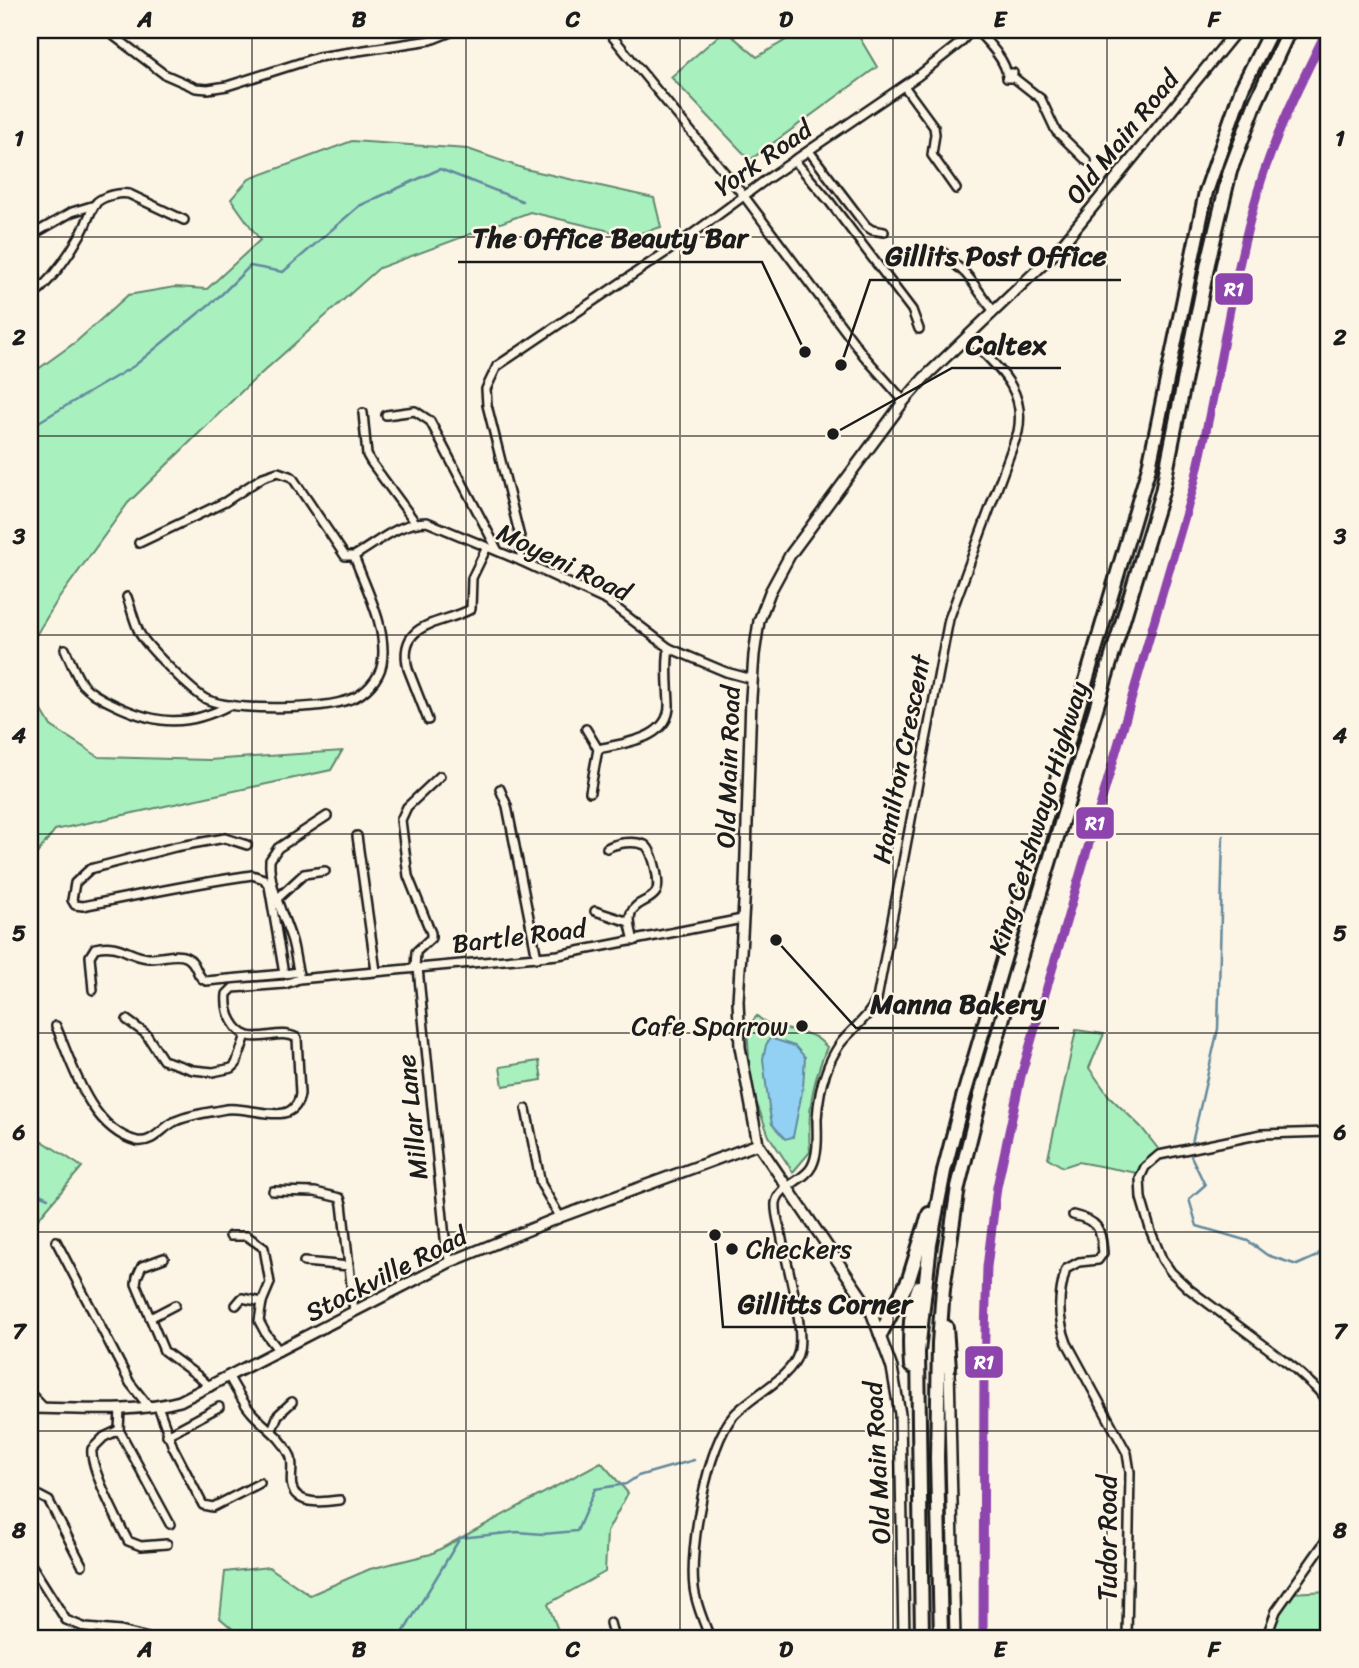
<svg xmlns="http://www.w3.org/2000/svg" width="1359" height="1668" font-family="Sriracha,sans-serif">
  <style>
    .green { fill: #a8f1bf; stroke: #62866e; stroke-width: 2 }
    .water { fill: #92d1f3; stroke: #63899d; stroke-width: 2 }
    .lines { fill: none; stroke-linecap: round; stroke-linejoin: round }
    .stream { stroke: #63899d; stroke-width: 2.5 }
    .minor-casing { stroke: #1c1c1c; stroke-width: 12 }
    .tertiary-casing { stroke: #1c1c1c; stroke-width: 14 }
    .motorway-casing { stroke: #1c1c1c; stroke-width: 18 }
    .minor { stroke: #fcf5e5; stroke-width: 7 }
    .tertiary { stroke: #fcf5e5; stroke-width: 9 }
    .motorway { stroke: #fcf5e5; stroke-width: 12 }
    .rail-1-casing { stroke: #fcf5e5; stroke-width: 14 }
    .rail-1 { stroke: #8e44ad; stroke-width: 9 }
    .grid { fill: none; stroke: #1c1c1c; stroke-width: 2; stroke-opacity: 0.55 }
    .poi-dot { fill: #1c1c1c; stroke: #fcf5e5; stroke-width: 2.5 }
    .labels { text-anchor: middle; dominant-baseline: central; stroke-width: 5; stroke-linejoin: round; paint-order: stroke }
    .street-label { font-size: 26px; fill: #1c1c1c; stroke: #fcf5e5 }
    .poi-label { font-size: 26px; fill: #1c1c1c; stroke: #fcf5e5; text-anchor: end }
    .leader { fill: none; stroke: #1c1c1c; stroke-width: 2.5 }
    .callout-dot { fill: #1c1c1c; stroke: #fcf5e5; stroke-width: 2.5 }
    .callout-label { font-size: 28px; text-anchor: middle; font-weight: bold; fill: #1c1c1c; stroke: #fcf5e5; stroke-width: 5; stroke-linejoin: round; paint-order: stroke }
    .line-badge { stroke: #fcf5e5; stroke-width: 2.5 }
    .badge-label { font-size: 19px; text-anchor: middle; font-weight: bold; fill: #fff }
    .neatline { fill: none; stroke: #1c1c1c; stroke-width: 2.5 }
    .grid-label { font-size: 23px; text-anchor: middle; font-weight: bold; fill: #1c1c1c }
  </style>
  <rect width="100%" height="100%" fill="#fcf5e5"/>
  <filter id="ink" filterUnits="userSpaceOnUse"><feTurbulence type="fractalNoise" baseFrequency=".0143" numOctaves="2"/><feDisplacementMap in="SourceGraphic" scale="14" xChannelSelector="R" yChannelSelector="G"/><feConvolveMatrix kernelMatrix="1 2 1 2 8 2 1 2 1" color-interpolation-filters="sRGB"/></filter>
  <g filter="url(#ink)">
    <g class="green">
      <path d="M725,30L757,57L803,30H855L877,67L750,160L671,77Z"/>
      <path d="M352,141L468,149L525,169L654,198L661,227L631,236L530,212L379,268L244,389L128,503L57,601L30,645V375L77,341L128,295L175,287L207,289L260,240L231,199L249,179Z"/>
      <path d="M30,690L51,726L99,757L209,760L342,751L331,770L55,830L30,863Z"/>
      <path d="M757,1016C772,1030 795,1029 813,1036C818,1038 823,1043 827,1047C812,1083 807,1113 810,1152L793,1172L769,1136L751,1088L747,1027Z"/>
      <path d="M1076,1030L1104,1034L1089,1068L1109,1096L1141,1127L1159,1150L1150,1156L1137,1173L1078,1162L1063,1167L1048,1158Z"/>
      <path d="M539,1061L542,1080L503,1086L500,1067Z"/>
      <path d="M30,1133L82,1167L38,1219L30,1221Z"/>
      <path d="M601,1462L628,1493L607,1532L605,1572L548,1604L561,1638H243L220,1618L225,1572L269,1567L310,1595L370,1569L431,1554Z"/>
      <path d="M1329,1591V1638H1268L1289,1593Z"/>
    </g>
    <path class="water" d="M770,1038L795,1046L805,1057L803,1087L793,1137L785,1139L772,1124L769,1108L763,1059L766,1045Z"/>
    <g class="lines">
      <g class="stream">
        <path d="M30,427L134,366L222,294L250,266L283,272L359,206L440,169L522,201"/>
        <path d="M1192,1143L1218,1029L1223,836"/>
        <path d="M1191,1156L1205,1185L1189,1199L1197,1226L1248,1241L1267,1255L1297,1265L1317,1256L1329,1241"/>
        <path d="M30,1190L48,1198"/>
        <path d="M400,1638L460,1538L517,1532L543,1534L577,1531L595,1489L626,1484L638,1476L694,1460"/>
      </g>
      <defs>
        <g id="minor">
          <path d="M106,30L164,74L196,88L208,89L227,86L318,57L431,40L456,30"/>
          <path d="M607,30L744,196L864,356L904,401"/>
          <path d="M976,30C987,41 1008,62 1007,78H1012L1013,73H1007"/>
          <path d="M1013,77L1041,99L1056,131L1087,161"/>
          <path d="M904,86L934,127L935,134L932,155L956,189"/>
          <path d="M809,151L866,226L872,230L884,232"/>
          <path d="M794,160L829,201L912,310L919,329"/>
          <path d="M30,236L72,212L95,205"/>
          <path d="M944,253C950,262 958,266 965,273C976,285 983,299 994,311"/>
          <path d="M30,298C50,282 69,255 82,232C87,224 90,209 97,202C104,196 120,192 129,194L184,220"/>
          <path d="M363,413L367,455L371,462L415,522"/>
          <path d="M386,415L415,411L430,421L498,551"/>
          <path d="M139,543L225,502L263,477L278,472L292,477L345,556H354C377,543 399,522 427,522L521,561L607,601L669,648L726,672L752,679"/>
          <path d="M521,561V541L487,405L486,389L497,366L684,240L767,179L918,76L960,43L972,30"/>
          <path d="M127,597C131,608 134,621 139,632C145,645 195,695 208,700C237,711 322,710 351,699C365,694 379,679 382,664C388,628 366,589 354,556"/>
          <path d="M65,649C70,660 75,674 82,684C90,693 104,700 115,705C157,725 188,727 230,705"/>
          <path d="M428,720L408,669C396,620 443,625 471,609L472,578L487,547"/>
          <path d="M586,729L598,749"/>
          <path d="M500,789L507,806L537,958"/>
          <path d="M590,792L598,749C624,743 671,739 669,703C668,683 666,667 669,648"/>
          <path d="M357,836L376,971"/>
          <path d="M247,845L225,838L175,847L90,869L75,883L72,900L75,905L83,906C140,895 195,883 252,875L264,879L269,886L284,974L298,972"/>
          <path d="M607,848C616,843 634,840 645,845C653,850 661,884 656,892C650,902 636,901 631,913C628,922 632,932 634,941"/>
          <path d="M278,898L304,874L325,871"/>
          <path d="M595,911L629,922"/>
          <path d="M415,968L416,952L431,938V933L408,876L401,820L407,807L440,776"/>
          <path d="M418,968L446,1248L450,1262"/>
          <path d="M299,974C296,964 295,952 292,941C285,918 268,885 270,860L278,848L327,816"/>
          <path d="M93,990L90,956L95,948C120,942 127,956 148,958C160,959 175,952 186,957C198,962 195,977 206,981L284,974"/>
          <path d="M127,1020L146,1034L163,1060L193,1070L213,1072L232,1068L236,1064L246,1035"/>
          <path d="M56,1026C73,1066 90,1129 137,1141C152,1144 162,1128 174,1122C186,1115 213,1112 226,1109C250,1105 295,1130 300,1094L297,1038C274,1026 249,1052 232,1021C227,1012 226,1004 227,994L233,988L285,984L299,979L558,955L742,919"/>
          <path d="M526,1109L541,1184L560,1217"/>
          <path d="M1329,1132L1262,1134L1159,1155L1145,1167L1140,1178L1141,1198L1151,1232L1162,1259L1171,1272L1189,1289L1293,1367L1318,1390L1329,1404"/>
          <path d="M273,1191L315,1192L340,1198L342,1204L349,1266"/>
          <path d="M1073,1215C1098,1221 1101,1227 1103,1253L1098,1260L1079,1262L1066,1269C1058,1296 1057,1317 1067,1343L1127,1453L1130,1472L1127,1638"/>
          <path d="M230,1236H247L264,1248L270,1283L262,1302L259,1321L266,1334L279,1351"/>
          <path d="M56,1241L130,1383L149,1407"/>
          <path d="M164,1258L142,1266L137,1277L136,1284L164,1351L198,1376L210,1387"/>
          <path d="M304,1262L349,1266L354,1312"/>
          <path d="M236,1305L242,1298L262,1302"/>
          <path d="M150,1318L175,1305"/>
          <path d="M229,1377C236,1390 243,1403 253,1414C266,1428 281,1436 290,1455C296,1468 285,1486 298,1496C309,1505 326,1501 340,1500"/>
          <path d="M30,1393L44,1408"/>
          <path d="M158,1406L173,1447L203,1505L213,1507L260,1483"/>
          <path d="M120,1409L119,1430L170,1524"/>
          <path d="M119,1430L104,1437L92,1449C89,1467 119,1523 128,1541L141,1546L167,1544"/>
          <path d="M272,1430L278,1415L292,1402"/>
          <path d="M167,1435L219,1407"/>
          <path d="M30,1491L49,1501L82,1565"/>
          <path d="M30,1563L66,1620L86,1628L120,1631L148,1638"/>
          <path d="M610,1623L614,1638"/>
          <path d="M30,1625L42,1638"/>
          <path d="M710,1638C704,1622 696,1605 694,1588C689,1548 707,1445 734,1415C751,1396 791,1378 798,1354C806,1327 786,1264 781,1234C779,1224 775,1213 776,1203C779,1185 805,1181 812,1166C819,1152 817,1134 817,1119C818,1103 820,1087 826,1072C829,1063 834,1053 840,1044C852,1029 869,1017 877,999L949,619L1018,432C1027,387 995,366 967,336"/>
          <path d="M1266,1638L1276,1611L1329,1536"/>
        </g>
        <g id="tertiary">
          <path d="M949,1368L955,1638"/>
          <path d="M30,1408C79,1408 132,1414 180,1401L450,1262L560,1217L758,1144"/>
          <path d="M904,1638L900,1414L892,1368L870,1309L758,1144L740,1047L738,1001L745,886L751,698L754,655L759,621L770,592L790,555L904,401L924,378L1056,252L1237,30"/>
        </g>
        <g id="motorway">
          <path d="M870,1309L886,1313L893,1310"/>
          <path d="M946,1327L949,1368"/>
          <path d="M881,1333L909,1279L929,1214"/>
          <path d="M911,1366C909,1340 909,1311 919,1287"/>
          <path d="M922,1638L918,1352L930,1244L944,1171L963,1098L1149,467L1206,192L1242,88L1271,30"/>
          <path d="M941,1638L937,1458L939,1343L943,1289L958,1187L983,1087L1015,975L1162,492L1208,263L1230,171L1256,102L1289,30"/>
        </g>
      </defs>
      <use href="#minor" class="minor-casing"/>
      <use href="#tertiary" class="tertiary-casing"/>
      <use href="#motorway" class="motorway-casing"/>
      <use href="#minor" class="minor"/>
      <use href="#tertiary" class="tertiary"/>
      <use href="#motorway" class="motorway"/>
      <defs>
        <path id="rail-1" d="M983,1638L984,1367L987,1267L997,1187L1021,1076L1192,492C1218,392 1229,289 1258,191C1275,134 1301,82 1327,30"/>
      </defs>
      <use href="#rail-1" class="rail-1-casing"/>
      <use href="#rail-1" class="rail-1"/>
    </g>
  </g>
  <path class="grid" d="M252,30V1638M466,30V1638M680,30V1638M893,30V1638M1107,30V1638M30,237H1329M30,436H1329M30,635H1329M30,834H1329M30,1033H1329M30,1232H1329M30,1431H1329"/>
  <g class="poi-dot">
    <circle cx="802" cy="1026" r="7"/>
    <circle cx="732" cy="1249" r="7"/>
  </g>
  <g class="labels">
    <g class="street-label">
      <text transform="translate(1122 137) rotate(-51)">Old Main Road</text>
      <text transform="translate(763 158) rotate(-35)">York Road</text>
      <text transform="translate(564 562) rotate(26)">Moyeni Road</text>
      <text transform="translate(901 759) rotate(-79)">Hamilton Crescent</text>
      <text transform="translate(728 767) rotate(-88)">Old Main Road</text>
      <text transform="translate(1038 818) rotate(-73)">King Cetshwayo Highway</text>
      <text transform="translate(519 936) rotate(-7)">Bartle Road</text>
      <text transform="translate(412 1117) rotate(-96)">Millar Lane</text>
      <text transform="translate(386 1274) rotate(-27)">Stockville Road</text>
      <text transform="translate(877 1463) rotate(-93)">Old Main Road</text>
      <text transform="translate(1107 1538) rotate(-90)">Tudor Road</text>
    </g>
    <g class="poi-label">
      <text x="788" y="1026">Cafe Sparrow</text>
      <text x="746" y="1249" text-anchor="start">Checkers</text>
    </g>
  </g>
  <path class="leader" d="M805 352L762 262H458M841 365L870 280H1121M833 434L952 368H1061M776 940L856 1028H1059M715 1235L723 1327H926"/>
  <g class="callout-dot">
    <circle cx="805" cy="352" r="7"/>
    <circle cx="841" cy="365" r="7"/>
    <circle cx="833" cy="434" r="7"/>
    <circle cx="776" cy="940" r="7"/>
    <circle cx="715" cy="1235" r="7"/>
  </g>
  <g class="callout-label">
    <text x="610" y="247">The Office Beauty Bar</text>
    <text x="996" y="265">Gillits Post Office</text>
    <text x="1006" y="354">Caltex</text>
    <text x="958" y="1013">Manna Bakery</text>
    <text x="825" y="1313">Gillitts Corner</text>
  </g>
  <g class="line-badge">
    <rect x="1214" y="272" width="40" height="34" rx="7" fill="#8e44ad"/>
    <rect x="1075" y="806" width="40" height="34" rx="7" fill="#8e44ad"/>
    <rect x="964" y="1345" width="40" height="34" rx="7" fill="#8e44ad"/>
  </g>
  <g class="badge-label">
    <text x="1234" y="296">R1</text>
    <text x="1095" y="830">R1</text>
    <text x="984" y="1369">R1</text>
  </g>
  <rect width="1359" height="1668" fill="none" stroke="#fcf5e5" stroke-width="77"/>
  <rect x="38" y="38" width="1282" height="1592" class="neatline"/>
  <g class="grid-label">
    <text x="145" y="27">A</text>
    <text x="359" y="27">B</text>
    <text x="573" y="27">C</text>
    <text x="786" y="27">D</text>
    <text x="1000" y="27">E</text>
    <text x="1214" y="27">F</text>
    <text x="19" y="146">1</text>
    <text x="1340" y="146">1</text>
    <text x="19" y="345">2</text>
    <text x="1340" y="345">2</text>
    <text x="19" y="544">3</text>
    <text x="1340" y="544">3</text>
    <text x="19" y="743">4</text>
    <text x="1340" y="743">4</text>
    <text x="19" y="941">5</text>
    <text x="1340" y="941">5</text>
    <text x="19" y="1140">6</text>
    <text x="1340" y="1140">6</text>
    <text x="19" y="1339">7</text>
    <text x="1340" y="1339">7</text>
    <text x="19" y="1538">8</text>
    <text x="1340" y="1538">8</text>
    <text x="145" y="1657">A</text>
    <text x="359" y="1657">B</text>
    <text x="573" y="1657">C</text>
    <text x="786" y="1657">D</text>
    <text x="1000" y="1657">E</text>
    <text x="1214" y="1657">F</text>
  </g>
</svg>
